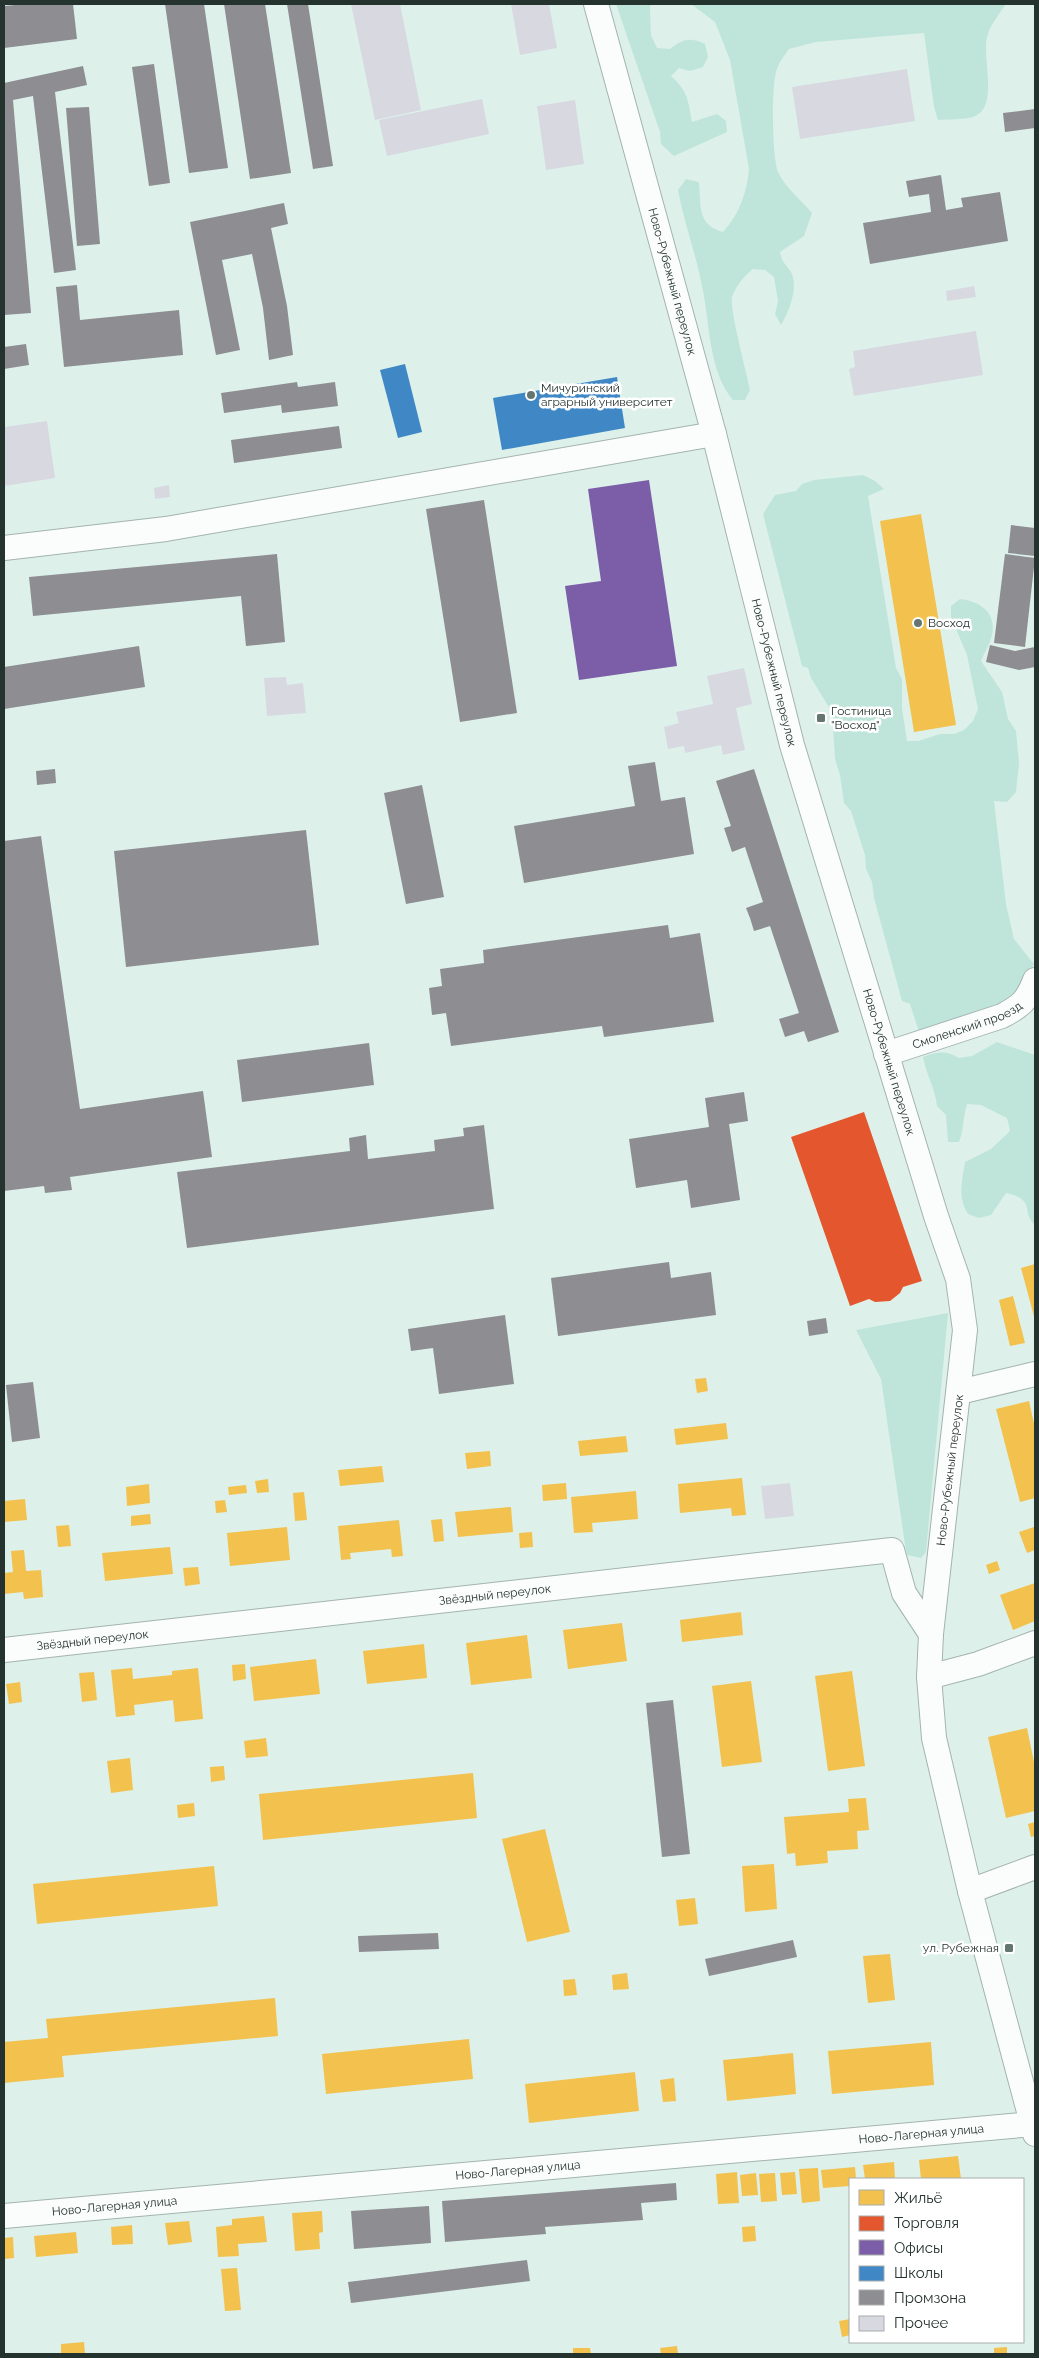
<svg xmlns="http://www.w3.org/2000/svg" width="1039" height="2358" font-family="Raleway,sans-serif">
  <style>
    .green { fill: #bfe5db }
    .homes { fill: #f2c14e }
    .shops { fill: #e4572e }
    .offices { fill: #7b5ea7 }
    .schools { fill: #3f88c5 }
    .industry { fill: #8d8d92 }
    .building { fill: #d8d8e1 }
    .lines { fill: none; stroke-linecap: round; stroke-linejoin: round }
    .street-casing { stroke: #a4b3af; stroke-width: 26 }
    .street { stroke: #fafdfc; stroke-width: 24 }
    .poi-dot { fill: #657670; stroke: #fff; stroke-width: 2 }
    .labels { text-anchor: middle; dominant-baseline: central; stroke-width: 5; stroke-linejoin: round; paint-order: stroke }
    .street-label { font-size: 12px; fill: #25332f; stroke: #fff }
    .poi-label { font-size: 12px; fill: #25332f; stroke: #fff; text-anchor: start }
  </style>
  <rect width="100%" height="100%" fill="#ddf1ea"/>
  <g class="green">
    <path d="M616,4H651L650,7L651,35L657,48L670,49C683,39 690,37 705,44L708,57L703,67L690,71L679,68L671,76C688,91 688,100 692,122L717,114L726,121L727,132L674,156L661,144L660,132Z"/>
    <path d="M691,4H1006C1000,13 991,24 988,34C980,55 1001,108 973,117C963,120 949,119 938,120L934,107L924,33L816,42L789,49C785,55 779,62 777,69C771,83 772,157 778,172C785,187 801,200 812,213L804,236L780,252C783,265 785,262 791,272C799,287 789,312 781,325L775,314L778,301L774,277L765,270L753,269C744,276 736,286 732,297C729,307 747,375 750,390L745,400H733C708,371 710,322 702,286C696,254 684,223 678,190L686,179L699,182C701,205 697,225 723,232C739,215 747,192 749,169L730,60L715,22Z"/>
    <path d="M863,475L875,481L884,489L868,496L896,668L902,679V708L907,741H918L940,734H954L964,730L973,721L978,709L967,655L951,617V606L960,599C979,601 997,612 992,635C990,644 984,653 981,661L1002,692L1008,719L1016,731L1019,763L1016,792L1007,802L994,801L1006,904L1014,939L1034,964L1011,1003L919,1032L910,1004L902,1001L874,898L872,882L866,869L865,855L851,811L844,803L840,775L835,759L832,712L811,678L808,668L802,666L763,514L775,495L796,491L802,484L814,480Z"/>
    <path d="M997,1042L1035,1055V1225C1020,1211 1037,1200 1006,1193L991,1215L979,1218L968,1214C957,1196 962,1182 965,1162L991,1149L1010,1131L1007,1118L981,1105L967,1104C963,1117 964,1129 959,1142H948L946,1115L937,1106C935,1088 926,1074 923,1057C937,1052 946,1050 959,1058L972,1056Z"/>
    <path d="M948,1313L926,1552L921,1558L907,1555L905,1545L881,1379L856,1330Z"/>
  </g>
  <g class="homes">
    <path d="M921,514L956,725L914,732L880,521Z"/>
    <path d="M1035,1264V1320L1021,1268Z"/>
    <path d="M1013,1296L1025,1343L1010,1346L999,1300Z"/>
    <path d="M706,1378L708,1391L697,1393L695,1379Z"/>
    <path d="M1029,1401L1035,1428V1498L1020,1502L996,1409Z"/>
    <path d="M726,1423L728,1439L676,1445L674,1429Z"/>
    <path d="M626,1436L628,1452L580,1456L578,1441Z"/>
    <path d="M490,1451L491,1466L467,1469L465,1453Z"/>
    <path d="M382,1466L384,1482L340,1486L338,1470Z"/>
    <path d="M742,1478L746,1515L732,1516L731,1508L680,1513L678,1484Z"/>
    <path d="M268,1479L269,1492L257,1493L255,1481Z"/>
    <path d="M566,1483L567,1499L543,1501L542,1485Z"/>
    <path d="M149,1484L150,1503L127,1506L126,1487Z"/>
    <path d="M246,1485L247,1493L229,1495L228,1487Z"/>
    <path d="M636,1491L638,1519L592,1523L593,1532L574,1533L571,1497Z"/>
    <path d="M304,1492L307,1520L295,1521L293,1493Z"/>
    <path d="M25,1499L27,1520L4,1522V1501Z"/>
    <path d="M225,1500L227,1512L216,1513L215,1501Z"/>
    <path d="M511,1507L513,1532L458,1537L455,1512Z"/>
    <path d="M150,1514L151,1524L131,1526V1516Z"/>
    <path d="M442,1519L444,1541L434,1542L431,1520Z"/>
    <path d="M399,1520L403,1556L392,1557L391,1549L350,1553L351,1559L341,1560L338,1526Z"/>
    <path d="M69,1525L71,1546L58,1547L56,1526Z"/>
    <path d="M287,1527L290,1560L230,1566L227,1533Z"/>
    <path d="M1034,1527L1035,1550L1027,1553L1019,1532Z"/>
    <path d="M532,1532L533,1547L520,1548L519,1533Z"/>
    <path d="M170,1547L173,1574L105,1581L102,1553Z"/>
    <path d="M24,1550L26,1571L41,1570L43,1597L24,1599L23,1592L4,1594V1573L13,1572L11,1551Z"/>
    <path d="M997,1561L1000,1570L989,1574L986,1565Z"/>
    <path d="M198,1567L200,1584L185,1586L183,1568Z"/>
    <path d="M1035,1583V1621L1013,1630L1000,1595Z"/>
    <path d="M741,1612L743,1635L682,1642L680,1620Z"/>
    <path d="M622,1623L627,1661L568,1669L563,1630Z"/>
    <path d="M527,1635L532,1678L471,1685L466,1643Z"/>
    <path d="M424,1644L427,1678L367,1684L363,1651Z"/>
    <path d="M316,1659L320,1694L254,1701L250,1667Z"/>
    <path d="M245,1664L246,1679L233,1681L232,1665Z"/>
    <path d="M132,1668L133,1679L172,1675V1671L198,1668L203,1719L175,1722L173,1700L134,1705L135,1715L116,1717L111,1670Z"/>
    <path d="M852,1671L865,1766L828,1771L815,1676Z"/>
    <path d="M94,1672L97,1700L82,1702L79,1673Z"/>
    <path d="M751,1681L762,1762L722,1767L712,1686Z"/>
    <path d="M20,1682L22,1702L9,1704L6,1684Z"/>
    <path d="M1027,1728L1035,1767V1811L1006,1818L988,1737Z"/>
    <path d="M266,1738L268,1756L246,1758L244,1741Z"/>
    <path d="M130,1758L133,1790L111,1793L107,1761Z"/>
    <path d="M224,1766L225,1780L211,1782L210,1767Z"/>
    <path d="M473,1773L477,1818L263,1840L259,1794Z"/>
    <path d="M866,1798L869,1830L857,1831L858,1849L827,1851L828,1863L796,1866L795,1853L787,1854L784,1817L849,1812L848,1799Z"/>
    <path d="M194,1803L195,1816L178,1818L177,1805Z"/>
    <path d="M1035,1822V1836L1031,1837L1028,1824Z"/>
    <path d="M545,1829L570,1932L527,1942L502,1839Z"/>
    <path d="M774,1864L777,1909L745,1912L742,1866Z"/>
    <path d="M214,1866L218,1906L37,1924L33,1884Z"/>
    <path d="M695,1898L698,1924L679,1926L676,1900Z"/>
    <path d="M890,1954L895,2000L868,2003L863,1956Z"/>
    <path d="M627,1973L629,1989L613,1990L612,1975Z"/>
    <path d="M575,1979L577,1995L564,1996L563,1980Z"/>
    <path d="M275,1998L278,2036L62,2056L64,2077L4,2083V2042L48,2038L46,2019Z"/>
    <path d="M469,2039L473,2079L326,2094L322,2054Z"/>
    <path d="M931,2042L934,2085L832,2094L828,2051Z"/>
    <path d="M793,2053L796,2094L727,2101L723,2060Z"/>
    <path d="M635,2072L639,2111L529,2123L525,2084Z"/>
    <path d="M674,2078L676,2101L663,2102L660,2080Z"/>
    <path d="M958,2156L961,2179H921L919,2160Z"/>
    <path d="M894,2162L895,2179H865L863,2165Z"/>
    <path d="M855,2167L856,2179H850V2186L823,2188L821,2170Z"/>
    <path d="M818,2168L820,2201L802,2203L799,2169Z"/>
    <path d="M737,2172L739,2203L718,2204L716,2174Z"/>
    <path d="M795,2172L797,2194L782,2195L780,2173Z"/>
    <path d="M756,2173L758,2195L742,2196L740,2175Z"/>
    <path d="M775,2173L777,2201L761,2202L759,2174Z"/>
    <path d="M322,2211L323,2232L319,2233L320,2249L295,2251L292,2213Z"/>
    <path d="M264,2216L267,2242L238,2244L239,2256L218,2257L216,2227L232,2225V2219Z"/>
    <path d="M189,2221L192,2242L168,2245L165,2223Z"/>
    <path d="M132,2225L133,2244L112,2245L111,2227Z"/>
    <path d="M755,2226L756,2241L743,2242L742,2227Z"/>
    <path d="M76,2232L78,2253L36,2257L34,2236Z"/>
    <path d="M13,2237L14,2258L4,2259V2238Z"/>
    <path d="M237,2268L241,2310L225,2311L221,2269Z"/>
    <path d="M850,2319V2335L842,2337L839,2321Z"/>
    <path d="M84,2342L85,2354H61V2344Z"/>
    <path d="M677,2346L678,2354H661L660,2348Z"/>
    <path d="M1007,2347V2354H994V2348Z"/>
    <path d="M573,2348H590L591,2354H573Z"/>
  </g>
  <path class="shops" d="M864,1112L922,1281L903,1287L900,1293L890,1301L875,1302L869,1299L850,1306L791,1137Z"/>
  <path class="offices" d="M649,480L677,666L579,680L565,586L601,581L588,489Z"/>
  <g class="schools">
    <path d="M405,364L422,432L398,438L380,370Z"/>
    <path d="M617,377L625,428L502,450L493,398Z"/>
  </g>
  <g class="industry">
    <path d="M26,4H73L77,39L4,48V6Z"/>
    <path d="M165,4H204L228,168L189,173Z"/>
    <path d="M224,4H265L291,173L250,179Z"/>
    <path d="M287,4H308L333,166L313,169Z"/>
    <path d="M154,64L170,183L149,186L132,67Z"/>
    <path d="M83,66L87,85L55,92L76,270L54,273L33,96L13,100L31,313L4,315V83Z"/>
    <path d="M89,107L100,244L77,246L66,108Z"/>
    <path d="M1035,109V128L1005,132L1003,113Z"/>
    <path d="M941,175L946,210L963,207L961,198L1000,192L1008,241L870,264L863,223L931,212L929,194L909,197L906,181Z"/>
    <path d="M284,203L288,224L271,228L287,306L293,355L269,360L263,308L252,254L222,260L240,350L216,355L190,222Z"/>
    <path d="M77,285L80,320L179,310L183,355L64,367L56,287Z"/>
    <path d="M26,344L29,365L4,369V347Z"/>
    <path d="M297,382L298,387L335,382L338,406L282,413L281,405L224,413L221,393Z"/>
    <path d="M339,426L342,448L234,463L231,440Z"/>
    <path d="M484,500L517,713L460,722L426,509Z"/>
    <path d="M1011,525L1035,528V556L1008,553Z"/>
    <path d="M277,554L285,642L246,646L241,596L33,616L29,577Z"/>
    <path d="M1005,554L1035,558L1025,647L994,643Z"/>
    <path d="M990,645L1015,651L1035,647V667L1019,670L986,662Z"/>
    <path d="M139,646L145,687L4,709V667Z"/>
    <path d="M655,762L661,801L685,797L694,854L524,883L514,826L635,806L628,766Z"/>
    <path d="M55,769L56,783L37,785L36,771Z"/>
    <path d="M754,769L839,1032L808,1042L804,1031L785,1037L779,1019L799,1013L770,926L754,931L750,918L746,908L763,902L745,847L732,852L724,828L731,826L716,781Z"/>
    <path d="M422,785L444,897L406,904L384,793Z"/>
    <path d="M306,830L319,945L126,967L114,851Z"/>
    <path d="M41,836L80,1109L203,1091L212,1157L70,1177L72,1190L45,1193L44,1186L4,1191V841Z"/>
    <path d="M668,925L670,938L700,933L714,1022L604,1037L602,1026L451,1046L446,1013L432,1015L429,988L442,986L440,969L484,963L483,950Z"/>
    <path d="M369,1043L374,1085L242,1102L237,1060Z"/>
    <path d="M744,1092L748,1121L729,1124L740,1200L691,1208L687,1180L636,1188L629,1139L709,1127L705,1098Z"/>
    <path d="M484,1125L494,1209L187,1248L177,1172L350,1151L349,1138L366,1135L368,1159L435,1151L434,1140L464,1136L463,1128Z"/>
    <path d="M669,1262L671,1278L711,1272L716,1315L558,1336L551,1278Z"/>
    <path d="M505,1315L514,1384L439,1394L433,1348L411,1351L408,1329Z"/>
    <path d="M826,1318L828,1333L809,1336L807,1321Z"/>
    <path d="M33,1382L40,1438L12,1442L6,1385Z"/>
    <path d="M673,1700L690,1854L662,1857L646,1703Z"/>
    <path d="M438,1933L439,1949L359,1952L358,1936Z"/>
    <path d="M793,1940L797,1957L709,1976L705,1959Z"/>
    <path d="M676,2183L677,2200L641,2203L643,2220L545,2227L546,2234L445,2242L442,2201Z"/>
    <path d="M429,2206L431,2243L354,2249L351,2211Z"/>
    <path d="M527,2260L530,2281L351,2303L348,2282Z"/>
  </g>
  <g class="building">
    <path d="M351,4H400L421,110L375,120Z"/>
    <path d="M511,4H549L557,48L520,55Z"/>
    <path d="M907,69L915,121L800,139L792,87Z"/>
    <path d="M482,99L489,134L387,156L379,120Z"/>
    <path d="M575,100L584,164L546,170L537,106Z"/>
    <path d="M974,286L976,297L947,301L946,291Z"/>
    <path d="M976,331L983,375L854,396L849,369L855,367L853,351Z"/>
    <path d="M47,421L55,478L4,486V427Z"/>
    <path d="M169,485L170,497L155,499L154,488Z"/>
    <path d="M744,668L752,704L736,708L745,750L723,755L721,745L685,753L684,746L668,749L664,727L679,723L676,712L713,704L707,676Z"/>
    <path d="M286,677L287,685L303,683L306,713L267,716L264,678Z"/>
    <path d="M790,1483L794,1516L765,1519L761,1486Z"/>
  </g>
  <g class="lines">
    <defs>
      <g id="street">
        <path id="s1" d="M596,4L714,434L792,745L936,1216L958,1279L965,1330L931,1634L929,1677L934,1738L970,1891L1035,2134"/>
        <path d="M4,548L166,529L714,434"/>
        <path id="s2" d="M886,1054L1002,1016C1021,1006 1027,1001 1035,980"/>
        <path d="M959,1392L1035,1374"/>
        <path id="s3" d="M4,1650L892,1550L904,1593L931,1634"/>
        <path d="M929,1677L978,1664L1035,1643"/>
        <path d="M970,1891L1035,1867"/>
        <path id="s4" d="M4,2216L1033,2124"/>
      </g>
    </defs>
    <use href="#street" class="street-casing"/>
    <use href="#street" class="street"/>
  </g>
  <g class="poi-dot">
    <circle cx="531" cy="395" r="5"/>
    <circle cx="918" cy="623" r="5"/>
    <rect x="816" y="713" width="10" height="10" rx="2.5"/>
    <rect x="1004" y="1943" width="10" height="10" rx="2.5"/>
  </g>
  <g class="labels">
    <g class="street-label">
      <text stroke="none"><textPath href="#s1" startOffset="288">Ново-Рубежный переулок</textPath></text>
      <text stroke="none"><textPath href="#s1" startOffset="692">Ново-Рубежный переулок</textPath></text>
      <text stroke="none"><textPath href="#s2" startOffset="86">Смоленский проезд</textPath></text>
      <text stroke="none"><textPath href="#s1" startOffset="1098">Ново-Рубежный переулок</textPath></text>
      <text transform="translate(950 1470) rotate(-83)">Ново-Рубежный переулок</text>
      <text stroke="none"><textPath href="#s3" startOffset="494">Звёздный переулок</textPath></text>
      <text stroke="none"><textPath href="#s3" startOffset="89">Звёздный переулок</textPath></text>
      <text stroke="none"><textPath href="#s4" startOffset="921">Ново-Лагерная улица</textPath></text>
      <text stroke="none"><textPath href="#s4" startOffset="516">Ново-Лагерная улица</textPath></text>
      <text stroke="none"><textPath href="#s4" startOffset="111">Ново-Лагерная улица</textPath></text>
    </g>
    <g class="poi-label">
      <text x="541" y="388">Мичуринский<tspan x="541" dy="14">аграрный университет</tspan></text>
      <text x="928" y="623">Восход</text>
      <text x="831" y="711">Гостиница<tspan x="831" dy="14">"Восход"</tspan></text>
      <text x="999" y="1948" text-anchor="end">ул. Рубежная</text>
    </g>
  </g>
  <rect width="1039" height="2358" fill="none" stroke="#25332f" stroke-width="10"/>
  <rect x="849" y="2178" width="175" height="165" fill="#ffffff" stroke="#a8adac"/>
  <rect x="859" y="2190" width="25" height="15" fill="#f2c14e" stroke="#a8adac"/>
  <text x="894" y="2203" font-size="15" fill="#25332f">Жильё</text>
  <rect x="859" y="2216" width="25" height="15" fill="#e4572e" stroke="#a8adac"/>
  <text x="894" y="2228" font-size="15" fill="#25332f">Торговля</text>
  <rect x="859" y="2240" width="25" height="15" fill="#7b5ea7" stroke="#a8adac"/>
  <text x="894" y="2253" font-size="15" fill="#25332f">Офисы</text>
  <rect x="859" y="2266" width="25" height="15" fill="#3f88c5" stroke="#a8adac"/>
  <text x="894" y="2278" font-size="15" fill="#25332f">Школы</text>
  <rect x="859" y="2290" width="25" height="15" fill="#8d8d92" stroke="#a8adac"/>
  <text x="894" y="2303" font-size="15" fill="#25332f">Промзона</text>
  <rect x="859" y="2316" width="25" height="15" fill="#d8d8e1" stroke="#a8adac"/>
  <text x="894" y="2328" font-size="15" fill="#25332f">Прочее</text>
</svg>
